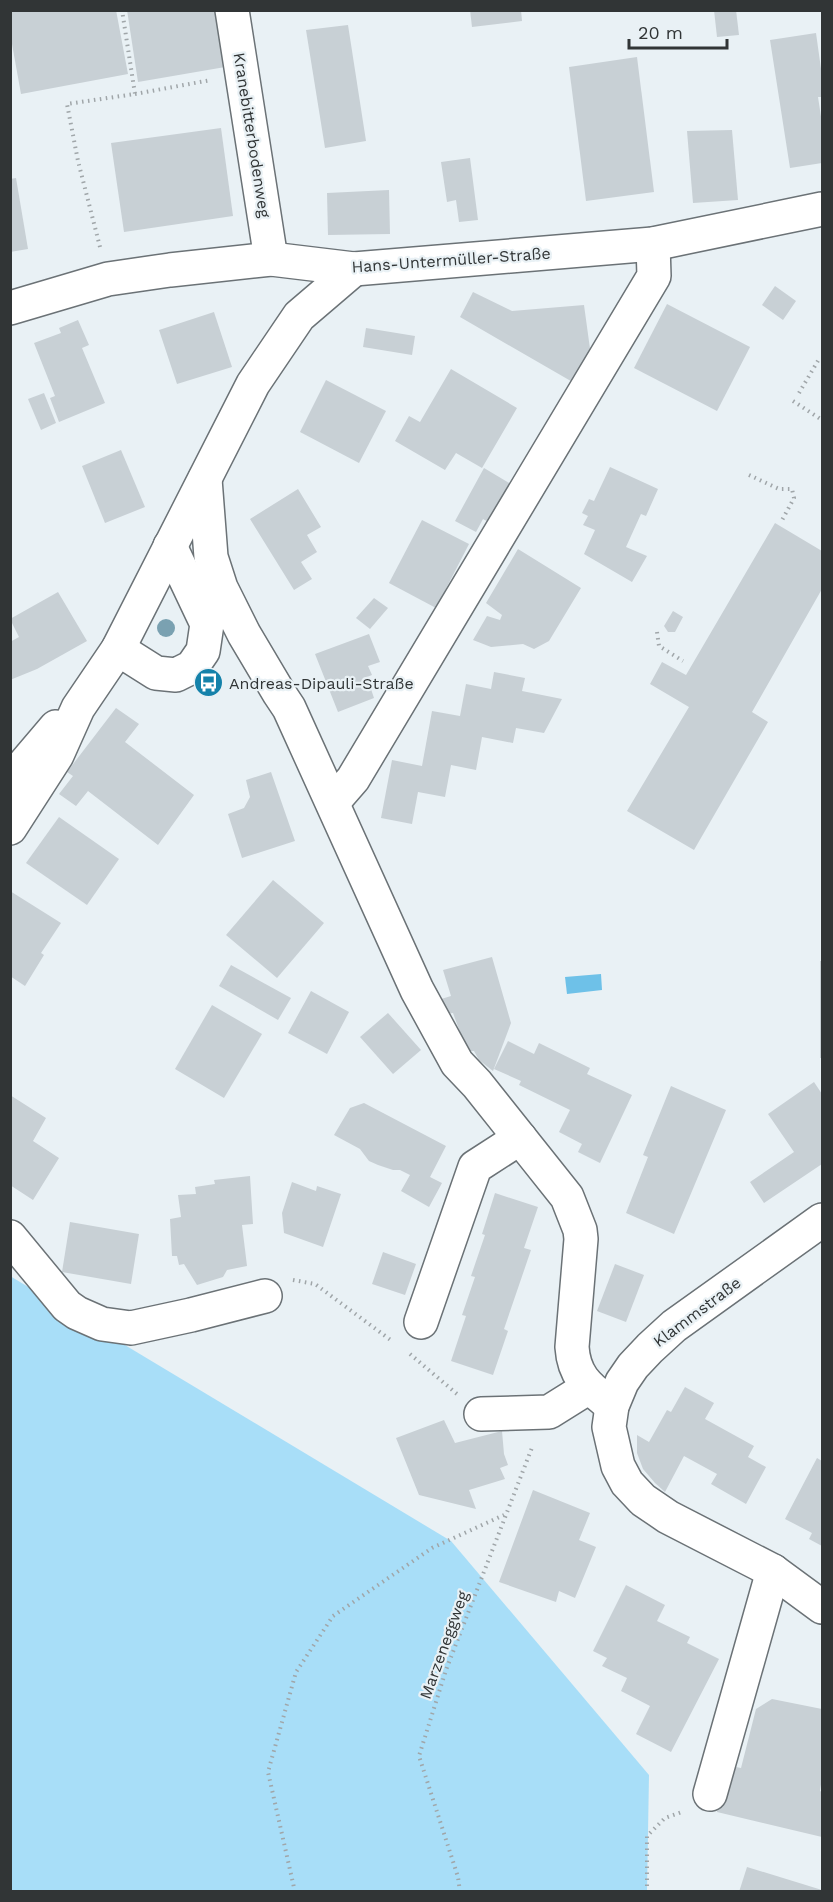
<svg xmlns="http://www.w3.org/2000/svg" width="833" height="1902" font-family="'Work Sans',sans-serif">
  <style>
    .green { fill: #a8def8 }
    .water { fill: #6ec1e8 }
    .building { fill: #c8d0d5 }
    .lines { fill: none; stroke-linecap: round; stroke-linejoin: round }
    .minor-casing { stroke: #6b7276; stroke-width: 36 }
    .path { stroke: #a0a6a9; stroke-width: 4; stroke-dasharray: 1.5 4.5; stroke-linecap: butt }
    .minor { stroke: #fff; stroke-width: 33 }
    .tree { fill: #7aa1b1 }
    .labels { text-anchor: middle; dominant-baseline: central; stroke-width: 4.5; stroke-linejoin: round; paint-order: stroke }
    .street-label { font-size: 16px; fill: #313536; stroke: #e9f1f5 }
    .poi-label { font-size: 16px; fill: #313536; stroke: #e9f1f5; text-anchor: start }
  </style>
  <rect width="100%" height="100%" fill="#e9f1f5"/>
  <path class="green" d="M10,1276L451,1541L649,1775L647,1891H11Z"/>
  <path class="water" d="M601,974L602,990L567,994L565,977Z"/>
  <g class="building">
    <path d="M10,10H116L128,74L21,94L10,33Z"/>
    <path d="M127,10H221L231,66L138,82Z"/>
    <path d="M470,10H521L522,21L472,27Z"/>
    <path d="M714,10H736L739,35L717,37Z"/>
    <path d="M348,25L366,141L325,148L306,30Z"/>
    <path d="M816,33L822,76V97H818L822,123V163L790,168L770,40Z"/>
    <path d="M637,57L654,192L586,201L569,67Z"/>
    <path d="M221,128L233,216L124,232L111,143Z"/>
    <path d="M732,130L738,200L693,203L687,131Z"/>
    <path d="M470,158L478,220L459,222L456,200L447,202L441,162Z"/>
    <path d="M16,178L28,249L10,252V179Z"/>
    <path d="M389,190L390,234L328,235L327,193Z"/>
    <path d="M775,286L796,301L783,320L762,305Z"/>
    <path d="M473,292L512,311L584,305L591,356L576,384L460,317Z"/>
    <path d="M667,304L750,347L717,411L634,368Z"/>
    <path d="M214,312L232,367L177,384L159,330Z"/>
    <path d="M78,320L89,345L82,348L105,403L59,422L50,398L55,396L34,343L61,333L59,328Z"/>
    <path d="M366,328L415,336L412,355L363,347Z"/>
    <path d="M451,369L517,408L482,468L456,453L445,470L395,441L409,416L420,422Z"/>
    <path d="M326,380L386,411L359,463L300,432Z"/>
    <path d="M44,393L56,423L41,430L28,399Z"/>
    <path d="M121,450L145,507L105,523L82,466Z"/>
    <path d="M610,467L658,489L646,516L641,514L626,547L647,556L632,582L584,554L595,530L583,525L588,516L582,513L589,499L594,501Z"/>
    <path d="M484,468L514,486L492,524L483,519L476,532L455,521Z"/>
    <path d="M298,489L321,527L307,535L317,552L301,562L312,579L294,590L250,519Z"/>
    <path d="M422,520L469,544L436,608L389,583Z"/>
    <path d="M775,523L822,551V589L752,712L768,722L694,850L627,811L689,707L650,684L662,662L686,675Z"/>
    <path d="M518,549L581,588L549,641L534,649L523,644L491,647L473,640L487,616L500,620L502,615L486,603Z"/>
    <path d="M58,592L87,641L37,669L10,680V642L19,637L10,619Z"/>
    <path d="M374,598L388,608L370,629L356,618Z"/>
    <path d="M673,611L683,617L675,632H668L664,626Z"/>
    <path d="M369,634L380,662L368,666L372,675L367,677L374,698L338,712L315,654Z"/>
    <path d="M494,672L525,678L522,691L562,699L544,733L516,728L513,743L482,737L476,770L451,765L445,797L418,792L412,824L381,818L392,760L422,766L432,711L460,716L466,684L491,689Z"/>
    <path d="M116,708L139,724L125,742L194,795L158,845L88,791L76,806L59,794L73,776L67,772Z"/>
    <path d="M271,772L295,841L242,858L228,814L244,808L250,797L246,780Z"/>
    <path d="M59,817L119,859L87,905L26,863Z"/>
    <path d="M273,880L324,923L277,978L226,935Z"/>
    <path d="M10,891L61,923L41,953L44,955L25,986L10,976Z"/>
    <path d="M492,957L511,1023L493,1071L479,1060L474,1051H467L453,1013L441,1014L438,1000L451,996L443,970Z"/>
    <rect x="820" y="961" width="2" height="97"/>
    <path d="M231,965L291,998L278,1020L219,986Z"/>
    <path d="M311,991L349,1012L327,1054L288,1033Z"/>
    <path d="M212,1005L262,1034L224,1098L175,1069Z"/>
    <path d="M388,1013L421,1050L393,1074L360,1037Z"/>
    <path d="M508,1041L534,1054L539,1043L590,1068L587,1074L632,1095L600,1163L578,1152L582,1144L559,1132L570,1110L519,1085L521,1081L494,1069Z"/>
    <path d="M814,1082L822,1094V1164L764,1203L750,1182L794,1152L768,1114Z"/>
    <path d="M671,1086L726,1110L674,1234L626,1213L648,1157L643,1155Z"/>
    <path d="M10,1095L46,1118L33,1141L59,1158L33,1200L10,1185Z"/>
    <path d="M364,1103L446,1146L430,1177L442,1183L429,1207L401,1191L410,1175L400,1170H393L378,1165L369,1161L360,1149L334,1135L350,1108Z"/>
    <path d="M250,1176L253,1224L242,1225L247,1266L227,1270L223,1277L197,1285L184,1264L179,1265L177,1256H172L170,1219L181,1217L178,1195L196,1194L195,1187L215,1184L214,1180Z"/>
    <path d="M292,1182L316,1191L317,1186L341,1194L323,1247L284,1233L282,1213Z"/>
    <path d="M495,1193L538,1207L524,1248L531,1250L504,1329L508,1331L493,1375L451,1361L466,1316L462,1315L475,1277L471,1276L485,1235L482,1234Z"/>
    <path d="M70,1222L139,1234L131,1284L62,1272Z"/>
    <path d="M383,1252L416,1264L405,1295L372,1284Z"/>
    <path d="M615,1264L644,1275L626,1322L597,1311Z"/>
    <path d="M685,1387L714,1403L705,1419L754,1446L748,1457L766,1467L746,1504L711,1484L717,1474L684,1456L665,1492L655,1483L643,1469L637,1453V1435L649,1442L667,1410L671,1412Z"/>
    <path d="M444,1420L455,1443L502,1431L504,1454L508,1465L500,1468L505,1479L469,1490L476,1509L419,1495L396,1438Z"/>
    <path d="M817,1458L822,1461V1546L809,1539L812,1533L785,1519Z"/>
    <path d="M533,1490L590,1513L579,1540L596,1547L575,1598L559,1591L556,1602L499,1582Z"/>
    <path d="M626,1585L665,1605L657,1621L690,1637L687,1643L719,1659L671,1752L636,1734L650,1706L621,1691L627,1678L602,1666L607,1658L593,1651Z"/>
    <path d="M772,1699L822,1709V1778L820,1791L822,1792V1837L717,1812L726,1765L741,1768L756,1709Z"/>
    <path d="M747,1867L822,1890V1892H739Z"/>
  </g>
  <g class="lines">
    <defs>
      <g id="minor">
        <path d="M232,10L271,259"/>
        <path d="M10,308L108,279L170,270L271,259L354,269L653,244L822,209"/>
        <path d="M205,479L211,557L221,588L244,634L279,693L289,708L417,990L457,1063L477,1084L567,1197L580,1230L581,1239L572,1347C574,1378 590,1388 612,1406"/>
        <path d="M118,649L156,673L176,675L192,667L203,651L207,624L170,546"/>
        <path d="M10,781L56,727"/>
        <path d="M333,802L353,779L654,276L653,244"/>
        <path d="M10,828L57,755L78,708L118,649L253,384L299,316L354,269"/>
        <path d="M822,1220L674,1326L650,1348L633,1366L622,1382L612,1406L609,1427L618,1466L627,1483L643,1500L668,1517L773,1571L822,1607"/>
        <path d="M10,1237L67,1306L77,1313L102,1324L131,1328L191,1315L265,1296"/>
        <path d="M421,1322L475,1167L520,1138"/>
        <path d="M481,1414L549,1412L589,1387"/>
        <path d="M710,1794L773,1571"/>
      </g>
    </defs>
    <use href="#minor" class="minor-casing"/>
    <g class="path">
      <path d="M135,94L211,80"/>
      <path d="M100,247L78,161L67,104L135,94L122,10"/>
      <path d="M799,393L819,359"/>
      <path d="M793,401L822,420"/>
      <path d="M749,475L779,489H792L794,498L781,522"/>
      <path d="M657,632L659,646L683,661"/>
      <path d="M293,1280L315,1284L392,1341"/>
      <path d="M410,1354L457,1394"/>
      <path d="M295,1892L268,1772L296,1672L333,1616L432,1548L504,1515"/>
      <path d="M460,1892L458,1877L419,1756L446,1670L533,1445"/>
      <path d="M647,1892V1836L665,1818L682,1812"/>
    </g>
    <use href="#minor" class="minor"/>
  </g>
  <circle class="tree" cx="166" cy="628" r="9"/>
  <defs>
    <symbol id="bus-disc" viewBox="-11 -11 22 22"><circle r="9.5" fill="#1582aa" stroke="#e9f1f5"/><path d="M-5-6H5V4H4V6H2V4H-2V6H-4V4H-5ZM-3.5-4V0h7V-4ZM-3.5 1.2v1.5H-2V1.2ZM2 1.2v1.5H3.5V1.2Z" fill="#fff"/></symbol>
  </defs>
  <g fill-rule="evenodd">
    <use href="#bus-disc" x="192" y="666" width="33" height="33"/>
  </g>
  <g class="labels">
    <g class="street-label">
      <text transform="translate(252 135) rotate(81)">Kranebitterbodenweg</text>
      <text transform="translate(451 260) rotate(-4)">Hans-Untermüller-Straße</text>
      <text transform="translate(697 1312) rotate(-37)">Klammstraße</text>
      <text transform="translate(444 1645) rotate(-70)">Marzeneggweg</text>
    </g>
    <g class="poi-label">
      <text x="229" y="683">Andreas-Dipauli-Straße</text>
    </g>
  </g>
  <rect width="833" height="1902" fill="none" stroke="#313536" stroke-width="24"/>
  <path d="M629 39v9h98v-9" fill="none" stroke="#313536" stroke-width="3"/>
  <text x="638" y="39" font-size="18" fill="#313536" stroke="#e9f1f5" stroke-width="4.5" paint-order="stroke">20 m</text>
</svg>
